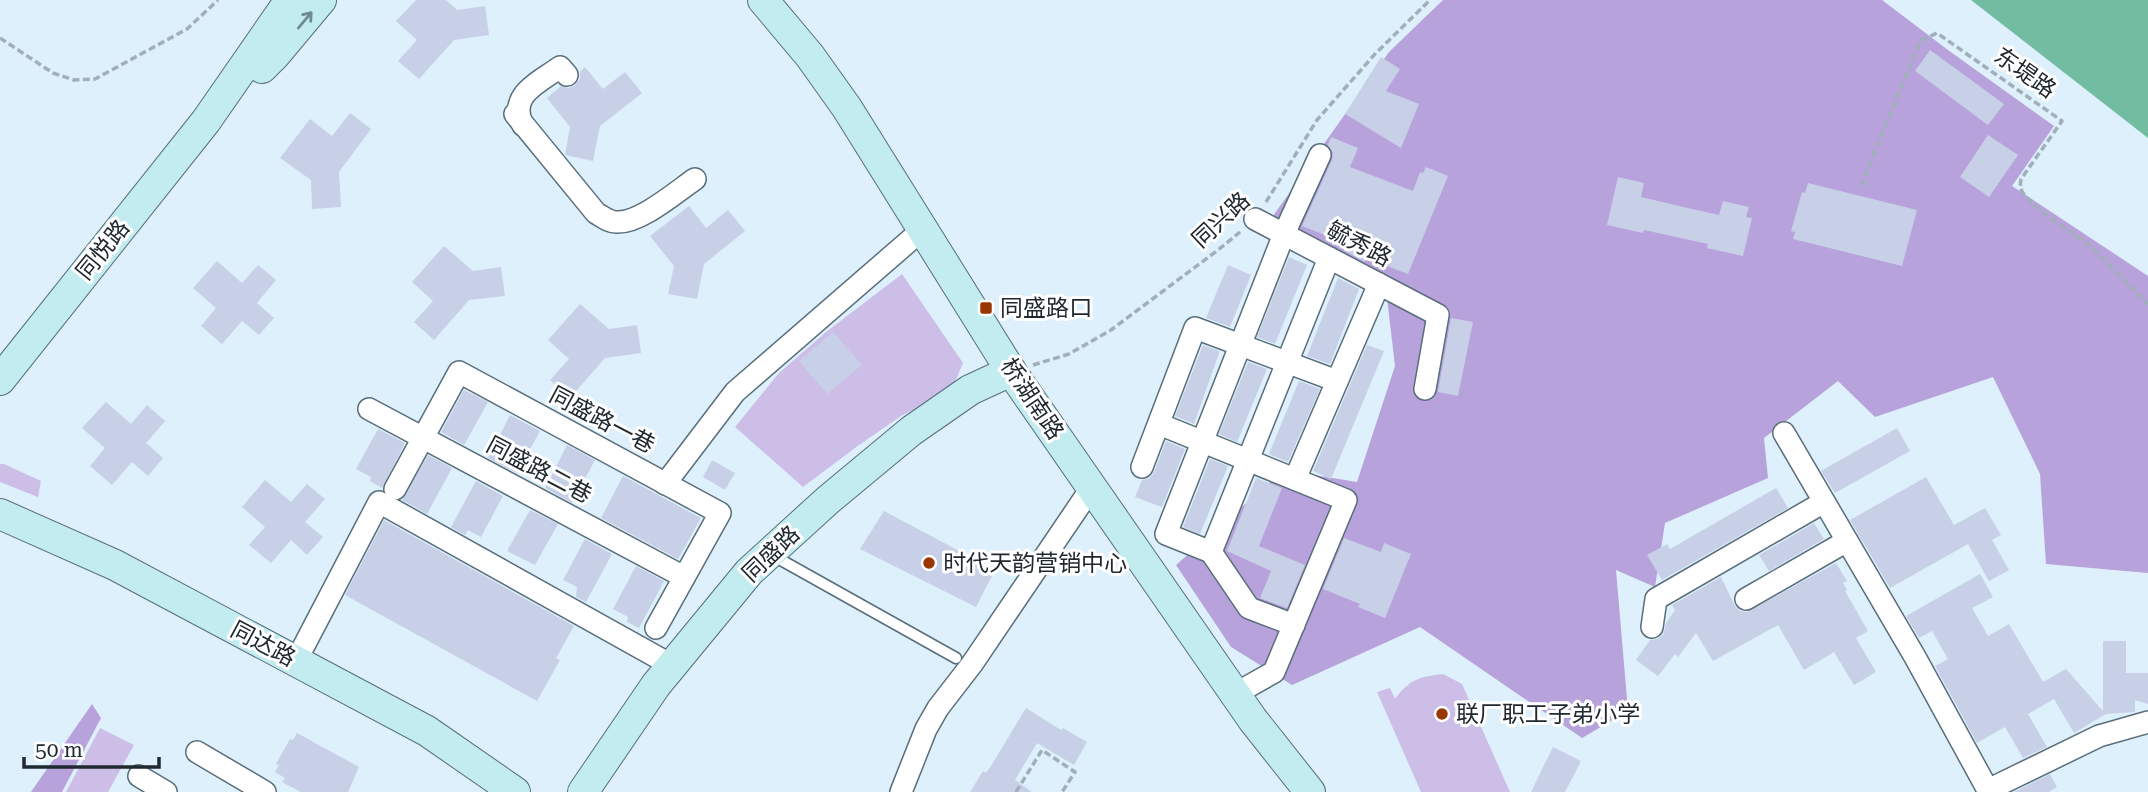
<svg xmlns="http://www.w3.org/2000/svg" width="2148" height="792" font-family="'Roboto Serif','Noto Sans SC',serif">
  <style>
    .green { fill: #cdbee7 }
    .forest { fill: #b8a2dc }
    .water { fill: #72bca1 }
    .building { fill: #c7d0e7 }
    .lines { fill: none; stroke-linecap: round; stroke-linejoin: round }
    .lane-casing { stroke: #586e7b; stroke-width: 13 }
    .street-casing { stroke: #586e7b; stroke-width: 24 }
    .secondary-casing { stroke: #586e7b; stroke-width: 32 }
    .path { stroke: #a0afb9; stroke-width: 3.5; stroke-dasharray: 7 3.5; stroke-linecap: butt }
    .lane { stroke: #fff; stroke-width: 10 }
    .street { stroke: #fff; stroke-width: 21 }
    .secondary { stroke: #c2ecef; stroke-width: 30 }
    .oneway { stroke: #718a8f }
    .poi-dot { fill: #9a3600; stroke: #fff; stroke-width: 2.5 }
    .labels { text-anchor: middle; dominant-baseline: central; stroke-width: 6; stroke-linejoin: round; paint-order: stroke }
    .street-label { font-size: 23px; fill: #20292f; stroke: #fff }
    .poi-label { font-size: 23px; fill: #20292f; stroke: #fff; text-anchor: start }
  </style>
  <rect width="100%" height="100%" fill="#ddf0fc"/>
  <g class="green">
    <path d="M902,274L963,363L951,391L901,416L859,445L803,487L735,427L779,373L826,332Z"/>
    <path d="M0,464H4L41,481L38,497L0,482Z"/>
    <path d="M1443,674L1462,684L1510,792H1421L1377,692L1390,688L1395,699C1410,679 1419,677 1443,674Z"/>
    <path d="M100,728L134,745L108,792H66Z"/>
  </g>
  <g class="forest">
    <path d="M1443,0H1882L1948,50L2054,126L2012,186L2148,276V573L2046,564L2040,474L1993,377L1875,417L1838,381L1764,438L1768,478L1665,523L1655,587L1616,570L1628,711L1582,738L1420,627L1292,685L1231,647L1176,565L1284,470L1357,482L1395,366L1385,281L1273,216L1389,52Z"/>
    <path d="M92,704L101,718L62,792H31Z"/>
  </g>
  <path class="water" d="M1971,0H2148V138Z"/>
  <g class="building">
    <path d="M416,0H446L457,10L485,6L489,35L454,40L419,79L398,61L417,40L396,21Z"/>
    <path d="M1930,50L2004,104L1988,125L1915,71Z"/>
    <path d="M1381,57L1400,69L1386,91L1419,104L1401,148L1345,114Z"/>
    <path d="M585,67L603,89L625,72L642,93L600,126L593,161L565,155L570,127L547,98L561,86L569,88L575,85L580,79V72Z"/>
    <path d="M350,113L371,129L339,172L341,207L312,209L311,180L280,158L310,119L332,136Z"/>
    <path d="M1988,135L2018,155L1989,197L1960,177Z"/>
    <path d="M1331,137L1358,148L1350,167L1413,191L1420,172L1423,173L1426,167L1448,176L1408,274L1366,258L1365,262L1345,251L1348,244L1302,226L1332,160L1333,153L1328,145Z"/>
    <path d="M1618,177L1644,183L1641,197L1692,209L1719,215L1723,201L1749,207L1746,217L1752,218L1743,256L1707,248L1708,244L1644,230L1643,233L1607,225Z"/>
    <path d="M1808,183L1917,210L1902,266L1793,239L1795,232L1791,231L1802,192L1805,193Z"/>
    <path d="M689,206L706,228L728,210L745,231L704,264L697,299L668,294L674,266L650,236Z"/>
    <path d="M444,246L473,271L501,267L505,296L469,300L434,340L414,322L433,301L412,282Z"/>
    <path d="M1289,257L1307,265L1275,344L1257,337Z"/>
    <path d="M217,261L242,283L258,265L276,280L257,303L274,318L259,335L242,321L222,344L201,326L216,308L193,288Z"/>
    <path d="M1228,265L1251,275L1230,327L1206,318Z"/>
    <path d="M1338,278L1359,289L1330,364L1307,356Z"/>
    <path d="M580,304L609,329L637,325L641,353L605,358L570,398L550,380L569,359L548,340Z"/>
    <path d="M1451,318L1473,322L1458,396L1438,392Z"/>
    <path d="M833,332L862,365L827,394L799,361Z"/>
    <path d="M1203,345L1219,351V353L1194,424L1175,416Z"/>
    <path d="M1367,345L1384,351L1331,479L1313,471Z"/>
    <path d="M1248,362L1267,369L1237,442L1219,434Z"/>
    <path d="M1299,381L1320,389L1288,462L1269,454Z"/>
    <path d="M464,390L488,402L464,445L441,432Z"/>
    <path d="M106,402L131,424L147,405L165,421L146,443L163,458L148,476L132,462L112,485L90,466L105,448L82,428Z"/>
    <path d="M510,415L540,431L517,473L488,458Z"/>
    <path d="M1897,428L1910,451L1835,493L1821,471Z"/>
    <path d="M378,429L405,443L382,488L370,481L371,477L356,469Z"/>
    <path d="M1166,441L1185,449L1162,507L1135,497L1142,480L1150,478L1154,472Z"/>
    <path d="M567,445L595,460L572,503L545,488Z"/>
    <path d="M428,455L452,468L427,514L402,500Z"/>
    <path d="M1210,459L1228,466L1200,534L1183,527Z"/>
    <path d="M712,460L735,473L725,490L703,477Z"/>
    <path d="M623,476L701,518L678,559L601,518Z"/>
    <path d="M1926,477L1954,525L1985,508L2001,535L1992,540L2009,570L1989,581L1968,544L1890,588L1850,520Z"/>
    <path d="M1256,478L1282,488L1259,546L1305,565L1287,608L1260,598L1271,571L1227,551Z"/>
    <path d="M265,480L291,502L307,484L325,499L305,522L323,537L307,555L291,540L271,563L249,545L265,527L242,507Z"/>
    <path d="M476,481L503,496L481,537L468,530L465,535L451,527Z"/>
    <path d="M1776,488L1788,508L1662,580L1647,555L1667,544L1670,549Z"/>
    <path d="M530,510L558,524L535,565L507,551Z"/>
    <path d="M884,511L995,570L976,607L860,549Z"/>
    <path d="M384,520L574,626L556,658L560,660L537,701L345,595Z"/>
    <path d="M1814,523L1824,539L1769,571L1759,555Z"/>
    <path d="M1344,538L1381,552L1384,543L1411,554L1385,618L1358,607L1360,604L1323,589Z"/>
    <path d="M585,539L612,554L586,602L576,597L577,587L563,580Z"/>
    <path d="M1836,563L1847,581L1843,583L1847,590L1845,591L1868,631L1856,638L1876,672L1854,685L1834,652L1804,670L1778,625L1713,661L1696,633L1678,657L1675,654L1658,676L1636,660L1650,640L1657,639L1663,635L1666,623L1675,610L1672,605L1721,577L1735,606L1740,611L1747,612Z"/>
    <path d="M636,566L664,581L639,628L627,622L628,617L613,609Z"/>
    <path d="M1980,574L1993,597L1972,608L1988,636L2009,624L2043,682L2066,669L2103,711V641H2126V673H2148V704L2135,700V712L2106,714L2074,733L2054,699L2028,714L2047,747L2023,758L2005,727L1977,743L1935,666L1948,659L1932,631L1919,638L1906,616Z"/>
    <path d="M1026,708L1061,730L1063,728L1087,742L1074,765L1037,743L1015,780L1032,792H970L983,771L986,773L991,766Z"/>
    <path d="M297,733L359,767L348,792H301L282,782L285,778L275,772L279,765L276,764L290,739L293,740Z"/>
    <path d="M1553,747L1581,761L1565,792H1531Z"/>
    <path d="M2050,774L2057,787L2049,792H2014Z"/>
  </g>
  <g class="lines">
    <defs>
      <path id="lane" d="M772,555L956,658"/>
      <g id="street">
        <path d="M515,114L596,213C603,217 609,222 616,222C639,224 676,192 695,179"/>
        <path d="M523,125C507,95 540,82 560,67L567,75"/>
        <path d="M1255,219L1438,315L1425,389"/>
        <path d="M369,409L684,577"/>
        <path d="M1159,424L1346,500L1274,672L1235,694"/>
        <path d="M1784,433L1915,657L1989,792"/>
        <path d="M1142,467L1195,328L1337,381"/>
        <path d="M1295,479L1379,284"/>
        <path d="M665,484L735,392L923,229"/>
        <path d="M395,489L459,372L720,513L656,628"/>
        <path d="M1211,552L1329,258"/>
        <path d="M1746,599L1847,541"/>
        <path d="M1294,625L1249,608L1211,552L1166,534L1284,234L1320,155"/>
        <path d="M1652,627L1656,599L1824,502"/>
        <path d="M296,661L379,502L664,661"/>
        <path d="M197,752L265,792"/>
        <path d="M139,776L166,792"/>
        <path d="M1988,790L2099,736L2148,722"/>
        <path d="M901,792L926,729L938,708L972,664L1092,487"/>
      </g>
      <g id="secondary">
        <path d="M763,0L810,56L847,108L1011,371L1253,720L1310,792"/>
        <path d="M262,68L275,55L321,0"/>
        <path d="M0,380L206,121L290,0"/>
        <path d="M0,514L115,565L427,731L515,792"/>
        <path d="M583,792L656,685L749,572L828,500L911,431L970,390L1011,371"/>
      </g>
    </defs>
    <use href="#lane" class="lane-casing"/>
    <use href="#street" class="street-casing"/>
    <use href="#secondary" class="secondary-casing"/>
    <g class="path">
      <path d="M0,38L53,73L74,80L95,79L187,29L218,0"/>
      <path d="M1861,186L1920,41L1937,33L2062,121L2021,179L2020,188L2025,196L2042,212L2087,243L2148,304"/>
      <path d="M1266,202L1317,120L1375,54L1430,0"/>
      <path d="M1033,365L1069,354L1111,330L1218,250L1240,232"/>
      <path d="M1016,792L1042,750L1075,772L1062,792"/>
    </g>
    <use href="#lane" class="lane"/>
    <use href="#street" class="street"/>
    <use href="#secondary" class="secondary"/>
  </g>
  <defs><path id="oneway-shaft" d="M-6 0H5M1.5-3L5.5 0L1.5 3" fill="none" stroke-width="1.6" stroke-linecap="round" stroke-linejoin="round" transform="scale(1.75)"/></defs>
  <use class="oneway" href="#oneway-shaft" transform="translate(305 20) rotate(-50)"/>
  <g class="poi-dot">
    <rect x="979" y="301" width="14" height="14" rx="3.5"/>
    <circle cx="929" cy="563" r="7"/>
    <circle cx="1442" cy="714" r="7"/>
  </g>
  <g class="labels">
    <g class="street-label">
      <text transform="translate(2025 73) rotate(35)">东堤路</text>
      <text transform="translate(1221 220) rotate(-43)">同兴路</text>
      <text transform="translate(1359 244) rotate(28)">毓秀路</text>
      <text transform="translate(103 250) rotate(-51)">同悦路</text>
      <text transform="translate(1032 399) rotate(56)">桥湖南路</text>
      <text transform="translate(602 420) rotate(28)">同盛路一巷</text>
      <text transform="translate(539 470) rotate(28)">同盛路二巷</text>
      <text transform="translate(771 554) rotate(-44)">同盛路</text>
      <text transform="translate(263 644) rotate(28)">同达路</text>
    </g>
    <g class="poi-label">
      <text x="1000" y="308">同盛路口</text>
      <text x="943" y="563">时代天韵营销中心</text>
      <text x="1456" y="714">联厂职工子弟小学</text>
    </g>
  </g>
  <path d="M24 757v10h135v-10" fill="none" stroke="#20292f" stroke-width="3.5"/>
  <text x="35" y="757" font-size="21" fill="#20292f" stroke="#ffffff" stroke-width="5" paint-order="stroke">50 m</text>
</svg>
